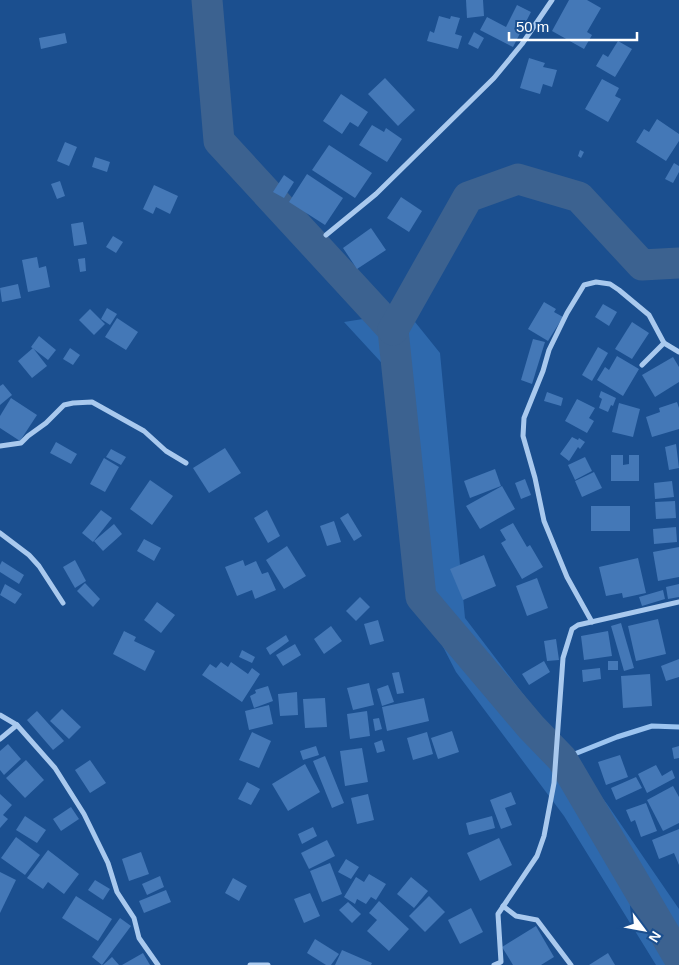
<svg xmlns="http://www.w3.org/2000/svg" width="679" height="965" font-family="Arial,sans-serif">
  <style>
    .green { fill: #2e69ad }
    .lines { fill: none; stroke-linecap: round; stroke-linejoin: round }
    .stream { stroke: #9cc4f0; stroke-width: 5 }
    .river { stroke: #3c6290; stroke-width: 31 }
    .building { fill: #4478b7 }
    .street { stroke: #a9c9ee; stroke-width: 5 }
  </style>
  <rect width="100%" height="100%" fill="#1b4f8f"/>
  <path class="green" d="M407,312L440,353L465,618L607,804L679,909V965H656L564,816L456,672L406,575L391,373L344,322Z"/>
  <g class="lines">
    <path class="stream" d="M562,759L617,737L652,726L679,727"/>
    <g class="river">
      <path d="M207,0L219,141L393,330L421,597L531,727L562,759L679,958"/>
      <path d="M393,330L468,197L518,179L579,197L642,265L679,263"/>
    </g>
  </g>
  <g class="building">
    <path d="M466,0H483L484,16L467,18Z"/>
    <path d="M569,0H587L601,8L587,32L592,35L584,49L552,31Z"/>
    <path d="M517,5L531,12L513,47L480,30L487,17L506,27Z"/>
    <path d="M439,16L450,19L451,16L460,18L455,34L462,36L458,49L427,41L430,31L434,33Z"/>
    <path d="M474,32L484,38L478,49L468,44Z"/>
    <path d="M65,33L67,43L41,49L39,38Z"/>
    <path d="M618,41L632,49L615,77L596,66L603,54L608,57Z"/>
    <path d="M529,58L545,63L543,67L557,70L552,87L543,84L540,94L520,88Z"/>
    <path d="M385,78L415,110L398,126L368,94Z"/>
    <path d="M602,79L619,88L615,96L621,99L608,122L585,109Z"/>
    <path d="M341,94L368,112L358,127L350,122L342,134L323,121Z"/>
    <path d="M657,119L679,134V141L666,161L636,142L644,129L649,132Z"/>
    <path d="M372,125L384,132L386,128L402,139L387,162L359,145Z"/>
    <path d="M65,142L77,147L69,166L57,161Z"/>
    <path d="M329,145L372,173L355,198L312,170Z"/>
    <path d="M580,150L584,152L581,158L578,156Z"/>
    <path d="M95,157L110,162L107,172L92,167Z"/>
    <path d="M674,163L679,166V172L673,183L665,179Z"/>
    <path d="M307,174L343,198L325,225L289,202Z"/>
    <path d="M284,175L294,182L284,198L273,192Z"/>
    <path d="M60,181L65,196L57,199L51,184Z"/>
    <path d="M154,185L178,196L170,214L156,207L153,214L143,209Z"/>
    <path d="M401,197L422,211L409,232L387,218Z"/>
    <path d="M83,222L87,244L74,246L71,224Z"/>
    <path d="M371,228L386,250L357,269L343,248Z"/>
    <path d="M113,236L123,242L116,253L106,247Z"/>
    <path d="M37,257L39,268L46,266L50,287L28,292L22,260Z"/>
    <path d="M85,258L86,271L80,272L78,259Z"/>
    <path d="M18,284L21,298L2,302L0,288Z"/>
    <path d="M544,302L556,309L554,312L563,317L548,341L528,329Z"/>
    <path d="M603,304L617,312L609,326L595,317Z"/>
    <path d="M107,308L117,314L110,325L101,319Z"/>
    <path d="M90,309L105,324L94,335L79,320Z"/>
    <path d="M117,318L138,332L126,350L105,337Z"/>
    <path d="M632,322L649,333L632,359L615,349Z"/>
    <path d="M39,336L56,350L48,360L31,347Z"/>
    <path d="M533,339L545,342L532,384L521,380Z"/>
    <path d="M598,347L608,353L592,381L582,375Z"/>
    <path d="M33,348L47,366L32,378L18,361Z"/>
    <path d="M70,348L80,355L73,365L63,359Z"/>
    <path d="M617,356L639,369L623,396L597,380L605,367L609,370Z"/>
    <path d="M673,357L679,367V382L655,397L642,375Z"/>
    <path d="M3,384L12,395L0,405V386Z"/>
    <path d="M601,391L616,398L613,406L611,405L608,412L599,408L602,399L599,397Z"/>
    <path d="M547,392L563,398L561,406L544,401Z"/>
    <path d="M11,398L37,415L20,441L0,428V416Z"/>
    <path d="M577,399L595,408L589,418L594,421L587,433L565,421Z"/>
    <path d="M677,402L679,408V429L652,437L646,417L660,412L659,408Z"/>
    <path d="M619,403L640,409L633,437L612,432Z"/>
    <path d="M572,437L578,440L579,438L585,442L580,449L578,447L569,461L560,454Z"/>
    <path d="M56,442L77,454L71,464L50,453Z"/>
    <path d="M676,444L679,468L669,470L665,447Z"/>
    <path d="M225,448L241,473L209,493L193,468Z"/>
    <path d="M111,449L126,457L121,465L106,457Z"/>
    <path d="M611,455H623V465L629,464V455H639V481H611Z"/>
    <path d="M585,457L592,471L575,480L568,465Z"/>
    <path d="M104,458L119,467L105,492L90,484Z"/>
    <path d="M495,469L501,486L470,498L464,481Z"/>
    <path d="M594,472L602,488L582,497L575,481Z"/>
    <path d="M525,479L531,495L521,499L515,483Z"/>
    <path d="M150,480L173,496L152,525L130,509Z"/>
    <path d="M672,481L674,497L655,499L654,483Z"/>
    <path d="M502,486L515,509L480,529L466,506Z"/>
    <path d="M675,501L676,518L656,519L655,502Z"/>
    <rect x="591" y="506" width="39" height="25"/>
    <path d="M101,510L112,518L93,542L82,533Z"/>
    <path d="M267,510L280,536L268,543L254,518Z"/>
    <path d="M348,513L362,536L354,541L340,518Z"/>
    <path d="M334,521L341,542L327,546L320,526Z"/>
    <path d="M513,523L527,547L530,545L543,567L522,579L501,543L506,540L500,530Z"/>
    <path d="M114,524L122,534L103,551L94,541Z"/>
    <path d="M676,527L677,542L654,544L653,529Z"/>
    <path d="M144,539L161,548L154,561L137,551Z"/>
    <path d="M287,546L306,576L284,589L266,560Z"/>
    <path d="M679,547V577L658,581L653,552Z"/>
    <path d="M484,555L496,586L463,600L450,569Z"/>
    <path d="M638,558L646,593L623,598L622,593L606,596L599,567Z"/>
    <path d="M75,560L86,581L75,588L63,567Z"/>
    <path d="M243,560L245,566L256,561L262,574L268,572L276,590L255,599L252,590L237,596L225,567Z"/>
    <path d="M2,561L24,575L19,584L0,572V565Z"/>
    <path d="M537,578L548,608L527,616L516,586Z"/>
    <path d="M85,583L100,599L93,607L77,591Z"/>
    <path d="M5,584L22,594L15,604L0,595Z"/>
    <path d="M679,584V597L668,599L666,587Z"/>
    <path d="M663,590L665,599L642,606L639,597Z"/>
    <path d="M360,597L370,607L356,621L346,611Z"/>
    <path d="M157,602L175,615L161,633L144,620Z"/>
    <path d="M658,619L666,654L636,661L628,626Z"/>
    <path d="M378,620L384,641L370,645L364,624Z"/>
    <path d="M621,623L634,668L624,671L611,626Z"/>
    <path d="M331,626L342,641L324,654L314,639Z"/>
    <path d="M124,631L136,637L134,641L155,651L145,671L113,654Z"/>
    <path d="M608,631L612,656L584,660L581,636Z"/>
    <path d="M286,635L289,641L270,655L266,648Z"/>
    <path d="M556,639L559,660L547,661L544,641Z"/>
    <path d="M295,644L301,655L283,666L276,655Z"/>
    <path d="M242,650L255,657L252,663L239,657Z"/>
    <path d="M679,659V677L666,681L661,666Z"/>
    <path d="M544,661L550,672L529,685L522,674Z"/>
    <rect x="608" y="661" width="10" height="9"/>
    <path d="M221,662L228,667L231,662L248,674L252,668L260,674L242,702L202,675L210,664L216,668Z"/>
    <path d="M600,668L601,679L583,682L582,670Z"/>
    <path d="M399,672L404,693L397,694L392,673Z"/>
    <path d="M650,674L652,706L623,708L621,676Z"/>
    <path d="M369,683L374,705L353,710L347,688Z"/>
    <path d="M388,685L394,702L382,706L377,689Z"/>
    <path d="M268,686L273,701L254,708L250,696L256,693L255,690Z"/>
    <path d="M297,692L298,715L280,716L278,694Z"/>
    <path d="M325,698L327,727L305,728L303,699Z"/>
    <path d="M424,698L429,721L387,731L382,707Z"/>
    <path d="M269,705L273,724L249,730L245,711Z"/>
    <path d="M62,709L81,727L69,739L50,721Z"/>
    <path d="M37,711L64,741L53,750L27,720Z"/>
    <path d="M367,711L370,736L350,739L347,714Z"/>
    <path d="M379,718L382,729L375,731L373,719Z"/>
    <path d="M452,731L459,752L438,759L431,738Z"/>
    <path d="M252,732L271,741L259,768L239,760Z"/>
    <path d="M427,732L433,754L413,760L407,738Z"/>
    <path d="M382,740L385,751L377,753L374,743Z"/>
    <path d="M8,744L21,759L4,775L0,770V751Z"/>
    <path d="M316,746L319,755L303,760L300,751Z"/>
    <path d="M679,746V758L674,759L672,748Z"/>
    <path d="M362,748L368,782L345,786L340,751Z"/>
    <path d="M620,755L628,777L606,785L598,762Z"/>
    <path d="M325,756L344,803L332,808L313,761Z"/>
    <path d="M26,760L44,780L25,798L6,778Z"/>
    <path d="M90,760L106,783L90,793L75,770Z"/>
    <path d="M305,764L320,792L288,811L272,784Z"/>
    <path d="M656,765L662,776L672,770L675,778L647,793L638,774Z"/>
    <path d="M636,777L642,788L616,800L611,788Z"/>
    <path d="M247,782L260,789L251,805L238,799Z"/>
    <path d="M673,786L679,797V823L663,831L647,800Z"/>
    <path d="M511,792L516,804L505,808L512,825L501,829L490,800Z"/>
    <path d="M0,794L12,805L3,815L8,819L0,828Z"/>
    <path d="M368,794L374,820L357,824L351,798Z"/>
    <path d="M646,803L657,831L641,837L635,820L631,822L626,810Z"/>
    <path d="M71,807L79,819L61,831L53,819Z"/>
    <path d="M25,816L46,830L37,843L16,830Z"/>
    <path d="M492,816L495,828L469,835L466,823Z"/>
    <path d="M313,827L317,836L302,844L298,834Z"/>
    <path d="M679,829V865L674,853L659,859L652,840Z"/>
    <path d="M16,837L40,855L25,875L1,858Z"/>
    <path d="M499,838L512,865L480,881L467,853Z"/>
    <path d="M327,840L335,856L309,869L301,853Z"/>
    <path d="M48,850L79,874L64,894L48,882L43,889L27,878Z"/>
    <path d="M141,852L149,874L129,881L122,859Z"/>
    <path d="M346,859L359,867L351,879L338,872Z"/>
    <path d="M330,863L342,894L322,902L310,871Z"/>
    <path d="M0,872L16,880L0,913Z"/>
    <path d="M369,874L386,884L376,900L371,897L366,904L357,899L355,904L344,897L356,877L364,882Z"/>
    <path d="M160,876L164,887L147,895L142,884Z"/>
    <path d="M411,877L428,891L414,908L397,894Z"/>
    <path d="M233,878L247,886L239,901L225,893Z"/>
    <path d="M95,880L110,889L103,900L88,890Z"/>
    <path d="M166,890L171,902L144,913L139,901Z"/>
    <path d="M310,893L320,916L304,923L294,899Z"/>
    <path d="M76,896L112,919L98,941L62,918Z"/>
    <path d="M429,896L445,912L425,932L409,916Z"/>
    <path d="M379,901L409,929L389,951L367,931L377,920L369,913Z"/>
    <path d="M348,902L361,914L352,923L339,910Z"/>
    <path d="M471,908L483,932L460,944L448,920Z"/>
    <path d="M120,918L131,926L102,965L92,957Z"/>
    <path d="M536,926L554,957L541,965H513L502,947Z"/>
    <path d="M315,939L339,954L331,965H326L307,953Z"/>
    <path d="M342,950L372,963L371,965H335Z"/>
    <path d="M143,953L150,965H122Z"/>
    <path d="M608,953L615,965H589Z"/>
    <path d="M112,957L119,965H103Z"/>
  </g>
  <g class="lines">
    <g class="street">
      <path d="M326,235L376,194L494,78L522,44L552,0"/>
      <path d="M642,365L664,343L679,352"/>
      <path d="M0,446L21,443L28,436L46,423L64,405L73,403L92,402L144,431L166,451L186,463"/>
      <path d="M0,533L29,555L39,566L63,603"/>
      <path d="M592,622L567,577L544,521L535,478L523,436L524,418L543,371L549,350L567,313L584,285L596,282L610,284L619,290L649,315L664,343"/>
      <path d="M0,715L17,725L55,768L84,814L108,863L117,892L134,918L139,938L158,965"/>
      <path d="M0,739L17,725"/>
      <path d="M503,906L516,916L537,920L571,965"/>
      <path d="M250,965H268"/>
      <path d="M494,965L501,962L498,914L537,856L544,836L554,783L563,658L572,629L578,625L679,602"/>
    </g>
  </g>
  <g transform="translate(644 930) rotate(122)" stroke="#1b4f8f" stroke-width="4" paint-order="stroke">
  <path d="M0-4L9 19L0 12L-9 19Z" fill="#ffffff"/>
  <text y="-8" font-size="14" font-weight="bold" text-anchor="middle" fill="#ffffff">N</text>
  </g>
  <path d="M509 32v8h128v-8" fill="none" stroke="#ffffff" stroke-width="2.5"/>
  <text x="516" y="32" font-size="15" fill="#ffffff" stroke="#1b4f8f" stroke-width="4" paint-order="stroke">50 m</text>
</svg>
